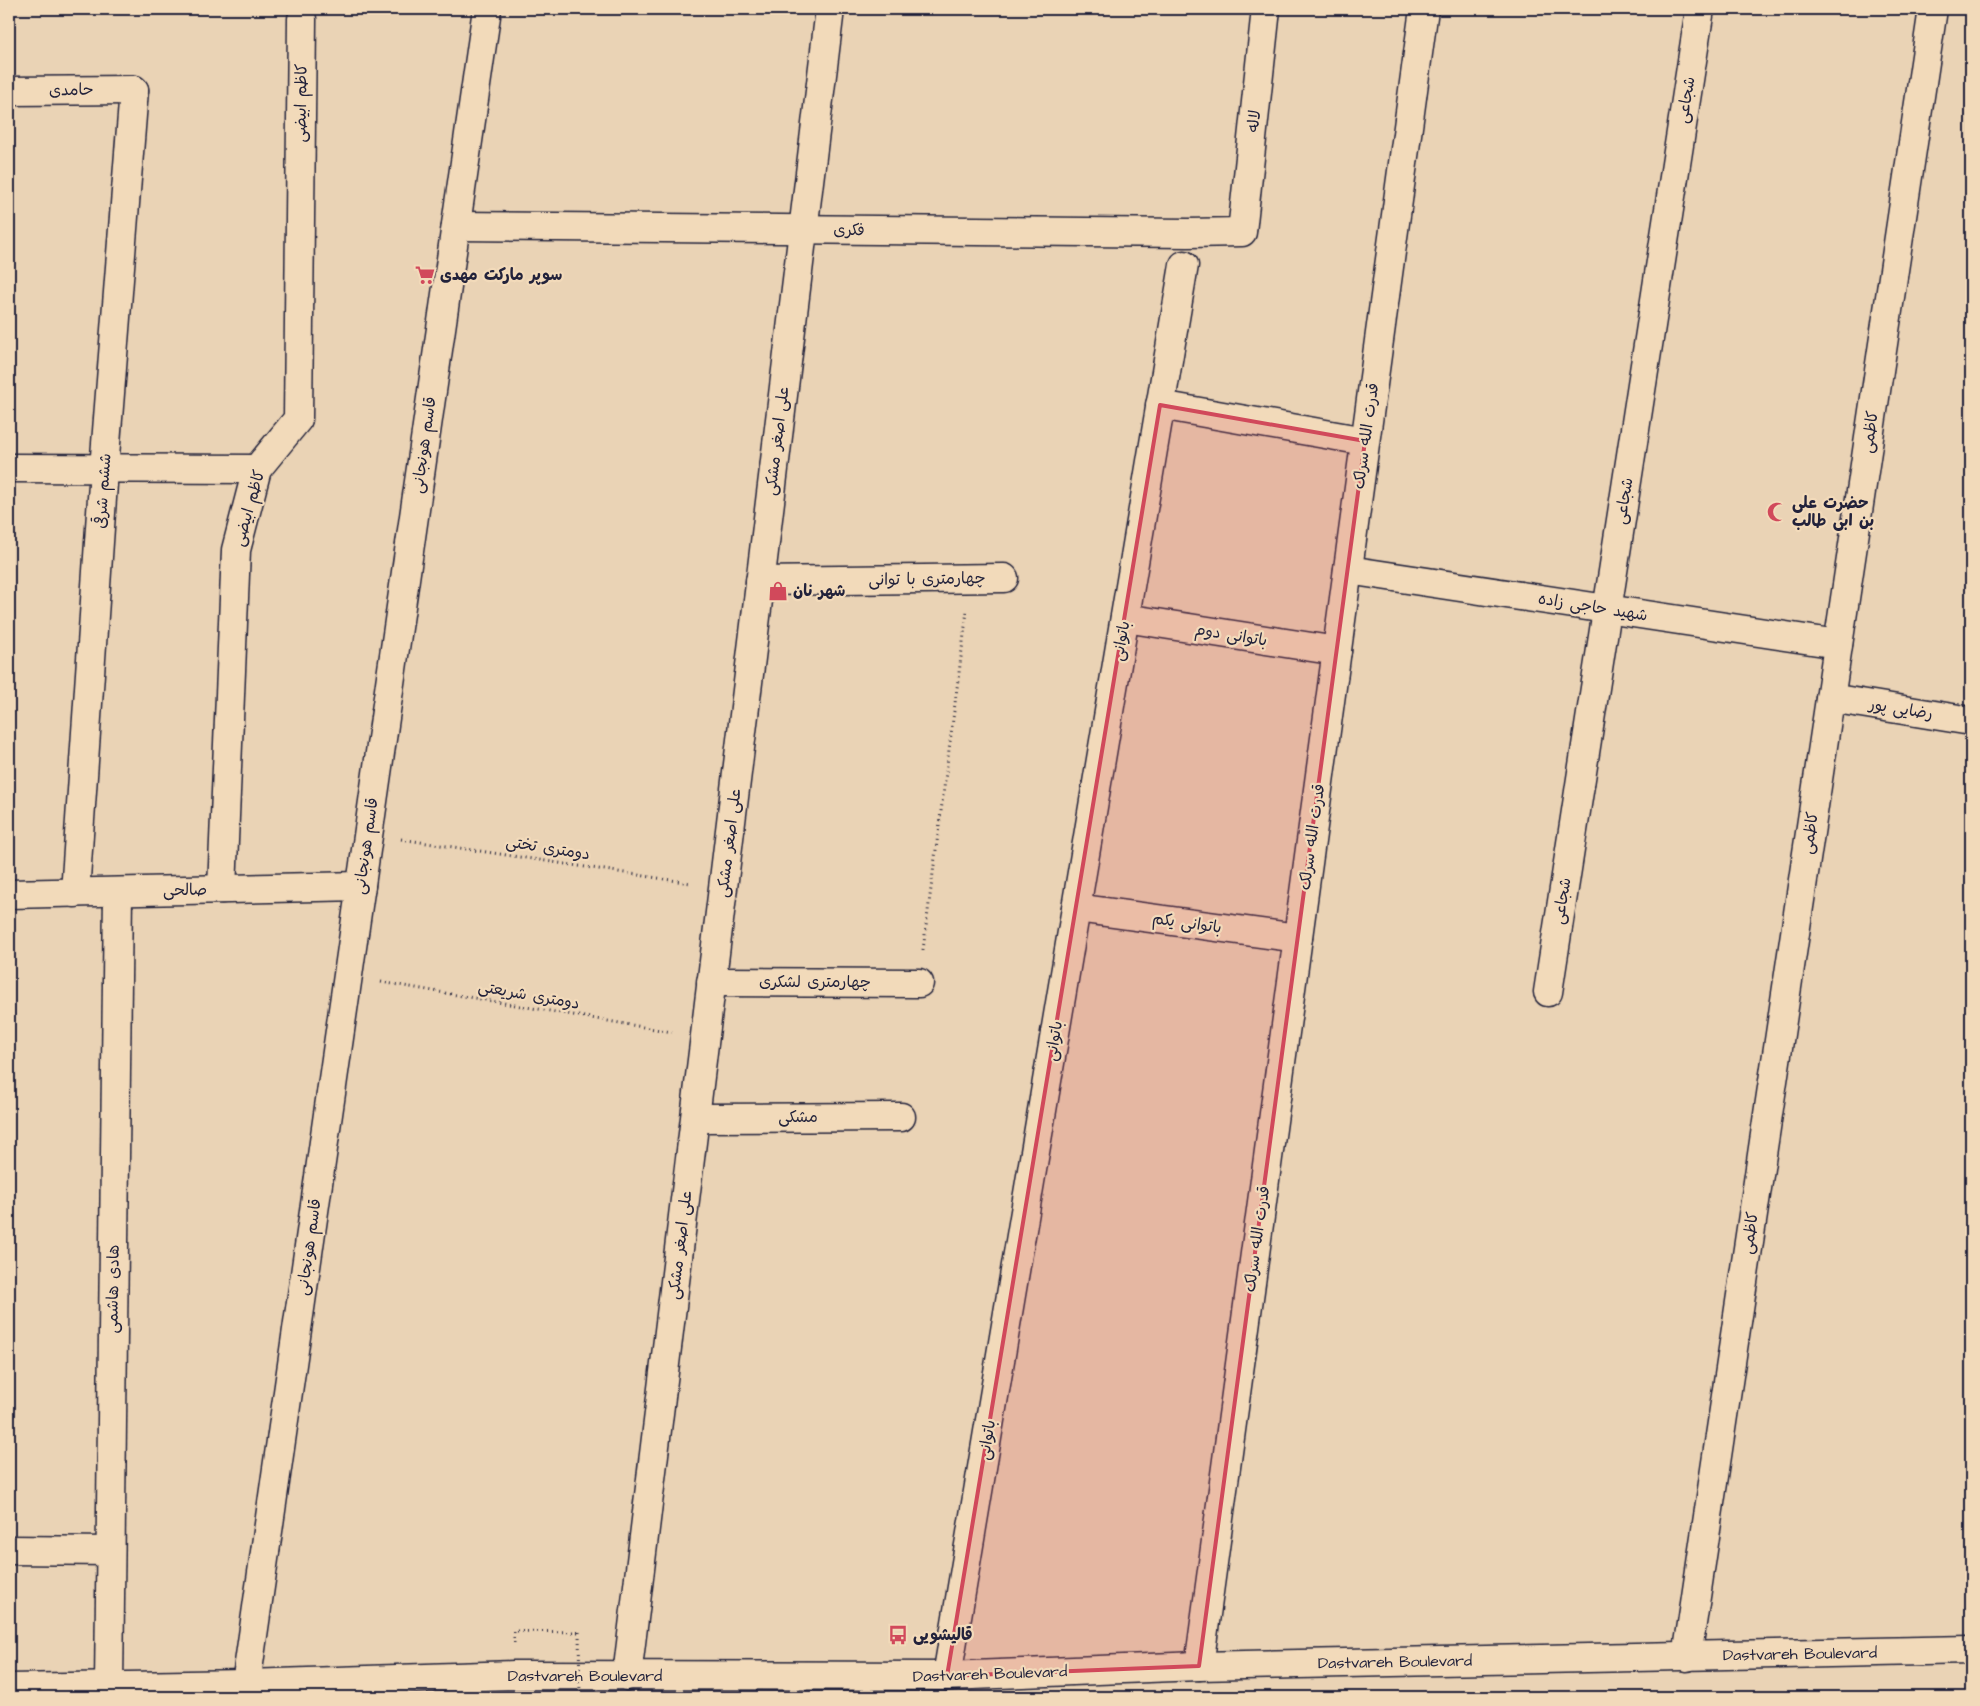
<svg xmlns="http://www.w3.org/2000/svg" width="1980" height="1706" font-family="'Architects Daughter','Playpen Sans Arabic',sans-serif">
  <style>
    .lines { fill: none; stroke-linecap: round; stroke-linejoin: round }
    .minor-casing { stroke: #22223b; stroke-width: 31 }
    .tertiary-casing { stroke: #22223b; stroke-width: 31 }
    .primary-casing { stroke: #22223b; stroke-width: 31 }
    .path { stroke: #22223b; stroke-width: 3; stroke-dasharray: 1 4; stroke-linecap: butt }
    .minor { stroke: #f2daba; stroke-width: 28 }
    .tertiary { stroke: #f2daba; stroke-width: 28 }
    .primary { stroke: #f2daba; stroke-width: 28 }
    .path-bridge { stroke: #22223b; stroke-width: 3; stroke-dasharray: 1 4; stroke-linecap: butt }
    .marked { fill: #d1495b; fill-opacity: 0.2; stroke: #d1495b; stroke-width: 4; stroke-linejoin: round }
    .labels { text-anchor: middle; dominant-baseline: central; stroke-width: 4.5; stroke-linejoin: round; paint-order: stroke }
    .street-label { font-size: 16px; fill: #22223b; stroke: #f2daba }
    .poi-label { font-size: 16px; font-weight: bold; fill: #22223b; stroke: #f2daba; text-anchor: start }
  </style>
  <rect width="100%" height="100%" fill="#ead3b5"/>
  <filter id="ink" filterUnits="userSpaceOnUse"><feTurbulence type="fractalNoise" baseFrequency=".02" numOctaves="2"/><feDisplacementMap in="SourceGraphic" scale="10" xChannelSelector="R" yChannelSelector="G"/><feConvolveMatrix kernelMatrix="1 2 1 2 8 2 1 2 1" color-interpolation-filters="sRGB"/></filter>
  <g filter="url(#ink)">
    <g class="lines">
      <defs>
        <g id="minor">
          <path d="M456,226L1188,233L1242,232L1266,9"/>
          <path d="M1160,405L1365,441"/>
          <path d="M9,468L257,469"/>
          <path d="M1348,570L1838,644"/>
          <path d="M760,581L1004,578"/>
          <path d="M1125,618L1337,651"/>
          <path d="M1830,698L1971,721"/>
          <path d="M222,889L236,550L257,469L298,419L302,19"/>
          <path d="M75,893L104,469L134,90"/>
          <path d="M1076,908L1298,938"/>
          <path d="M711,982L919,983"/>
          <path d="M1548,992L1700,9"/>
          <path d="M696,1118L901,1117"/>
          <path d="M9,1550L110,1551"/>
          <path d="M1687,1657L1933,9"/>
          <path d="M1199,1666L1424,9"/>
          <path d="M627,1676L830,9"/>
          <path d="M947,1676L1184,265"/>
          <path d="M109,1686L118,892"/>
        </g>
        <g id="tertiary">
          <path d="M9,91L134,90"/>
          <path d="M9,894L361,886"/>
          <path d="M246,1684L487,9"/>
        </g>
        <path id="primary" d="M9,1688L246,1684L514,1675L947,1676L1199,1666L1971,1650"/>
      </defs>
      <use href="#minor" class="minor-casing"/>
      <use href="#tertiary" class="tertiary-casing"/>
      <use href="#primary" class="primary-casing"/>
      <g class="path">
        <path d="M401,839L691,883"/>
        <path d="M923,950L967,611"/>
        <path d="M381,982L672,1032"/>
        <path d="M514,1643V1631L579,1632"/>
      </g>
      <use href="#minor" class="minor"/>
      <use href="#tertiary" class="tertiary"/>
      <use href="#primary" class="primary"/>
      <path class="path-bridge" d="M579,1632L580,1697"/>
    </g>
  </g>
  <path class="marked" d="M1160,405L1365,441L1199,1666L947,1676Z"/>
  <defs>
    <symbol id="supermarket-bare" viewBox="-9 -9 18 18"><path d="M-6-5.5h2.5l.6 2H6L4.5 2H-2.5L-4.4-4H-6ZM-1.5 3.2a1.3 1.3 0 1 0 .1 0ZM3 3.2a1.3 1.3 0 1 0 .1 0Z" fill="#d1495b" stroke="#f2daba" stroke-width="2.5" paint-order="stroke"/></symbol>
    <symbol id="mosque-bare" viewBox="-9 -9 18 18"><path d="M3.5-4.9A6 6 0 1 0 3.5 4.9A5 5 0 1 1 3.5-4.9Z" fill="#d1495b" stroke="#f2daba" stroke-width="2.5" paint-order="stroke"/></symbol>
    <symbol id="shop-bare" viewBox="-9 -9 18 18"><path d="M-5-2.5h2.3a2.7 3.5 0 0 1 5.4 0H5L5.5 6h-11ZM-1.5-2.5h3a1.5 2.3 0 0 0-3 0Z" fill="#d1495b" stroke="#f2daba" stroke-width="2.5" paint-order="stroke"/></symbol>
    <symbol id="bus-bare" viewBox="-9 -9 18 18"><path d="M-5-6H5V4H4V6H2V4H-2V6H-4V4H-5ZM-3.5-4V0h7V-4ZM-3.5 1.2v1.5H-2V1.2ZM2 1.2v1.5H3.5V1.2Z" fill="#d1495b" stroke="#f2daba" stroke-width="2.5" paint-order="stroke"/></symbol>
  </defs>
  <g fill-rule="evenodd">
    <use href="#supermarket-bare" x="411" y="261" width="28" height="28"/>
    <use href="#mosque-bare" x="1763" y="498" width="28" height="28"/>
    <use href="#shop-bare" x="764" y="577" width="28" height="28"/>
    <use href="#bus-bare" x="884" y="1621" width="28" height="28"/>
  </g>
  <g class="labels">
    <g class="street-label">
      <text transform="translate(71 90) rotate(-1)">حامدی</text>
      <text transform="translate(1686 100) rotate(-81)">شجاعی</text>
      <text transform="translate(301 103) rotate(-89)">کاظم ابیضی</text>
      <text transform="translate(1254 121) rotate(-84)">لاله</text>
      <text transform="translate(849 230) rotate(1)">فکری</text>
      <text transform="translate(1870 432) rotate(-82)">کاظمی</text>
      <text transform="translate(1366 436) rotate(-82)">قدرت الله سرلک</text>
      <text transform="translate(777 441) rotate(-83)">علی اصغر مشکی</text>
      <text transform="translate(424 445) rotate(-82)">قاسم هونجانی</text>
      <text transform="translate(103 491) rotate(-86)">ششم شرقی</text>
      <text transform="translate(1624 501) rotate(-81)">شجاعی</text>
      <text transform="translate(249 508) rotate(-74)">کاظم ابیضی</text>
      <text transform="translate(927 579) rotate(-1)">چهارمتری با توانی</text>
      <text transform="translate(1593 607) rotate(9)">شهید حاجی زاده</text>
      <text transform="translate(1231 635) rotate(9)">باتوانی دوم</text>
      <text transform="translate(1121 641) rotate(-80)">باتوانی</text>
      <text transform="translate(1901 709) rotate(9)">رضایی پور</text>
      <text transform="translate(1810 833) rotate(-82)">کاظمی</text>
      <text transform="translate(1312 837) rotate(-82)">قدرت الله سرلک</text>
      <text transform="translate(729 843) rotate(-83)">علی اصغر مشکی</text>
      <text transform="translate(366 846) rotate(-82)">قاسم هونجانی</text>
      <text transform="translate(548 848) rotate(9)">دومتری تختی</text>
      <text transform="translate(185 890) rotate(-1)">صالحی</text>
      <text transform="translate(1562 901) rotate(-81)">شجاعی</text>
      <text transform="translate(1187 923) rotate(8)">باتوانی یکم</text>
      <text x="815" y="982">چهارمتری لشکری</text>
      <text transform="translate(529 995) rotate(10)">دومتری شریعتی</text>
      <text transform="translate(1054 1041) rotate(-81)">باتوانی</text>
      <text x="798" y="1117">مشکی</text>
      <text transform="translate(1750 1233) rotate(-82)">کاظمی</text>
      <text transform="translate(1257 1239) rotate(-82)">قدرت الله سرلک</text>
      <text transform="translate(680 1245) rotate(-83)">علی اصغر مشکی</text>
      <text transform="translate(309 1247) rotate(-82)">قاسم هونجانی</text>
      <text transform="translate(113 1289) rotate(-89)">هادی هاشمی</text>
      <text transform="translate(987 1440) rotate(-81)">باتوانی</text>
      <text transform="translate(1800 1654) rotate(-1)">Dastvareh Boulevard</text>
      <text transform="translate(1395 1662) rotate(-1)">Dastvareh Boulevard</text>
      <text transform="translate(990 1674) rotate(-2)">Dastvareh Boulevard</text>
      <text x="585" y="1676">Dastvareh Boulevard</text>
    </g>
    <g class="poi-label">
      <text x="440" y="275">سوپر مارکت مهدی</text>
      <text x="1792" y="503">حضرت علی<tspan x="1792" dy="18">بن ابی طالب</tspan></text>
      <text x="793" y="591">شهر نان</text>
      <text x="913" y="1635">قالیشویی</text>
    </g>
  </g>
  <rect width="1980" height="1706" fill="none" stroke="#f2daba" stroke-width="30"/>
  <rect x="15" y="15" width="1950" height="1676" fill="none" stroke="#22223b" stroke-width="2" filter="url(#ink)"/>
</svg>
